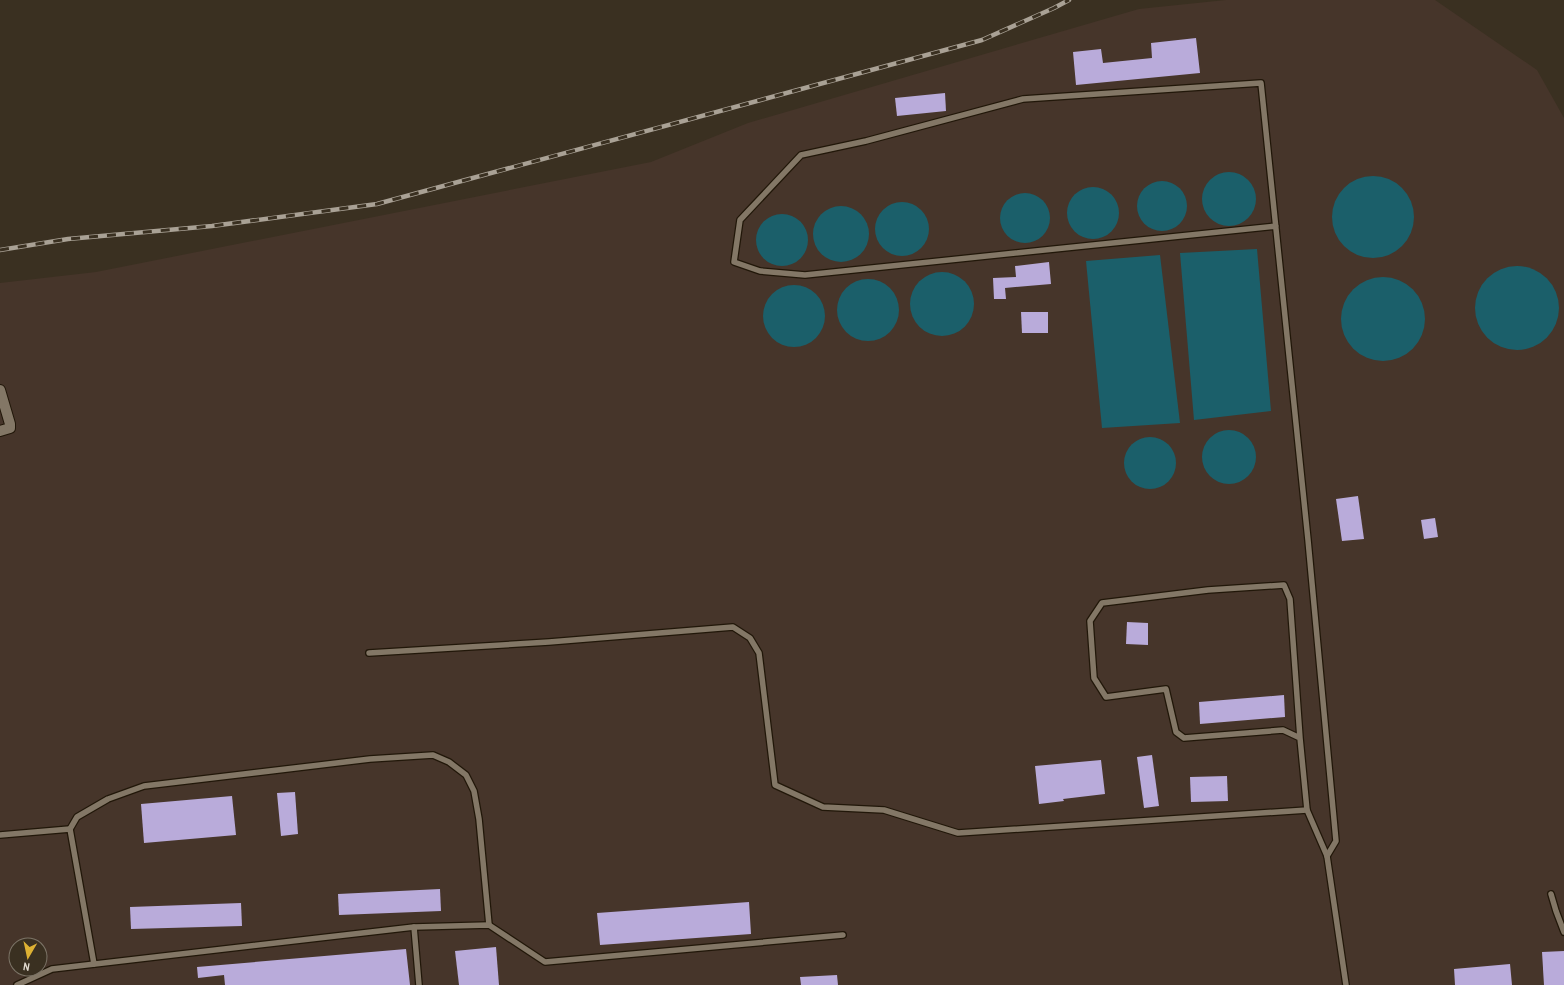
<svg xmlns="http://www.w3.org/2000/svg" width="1564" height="985" font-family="'Archivo Narrow',sans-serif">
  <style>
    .industrial { fill: #46352a; fill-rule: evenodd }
    .water { fill: #1b5f6a }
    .building { fill: #b9abda }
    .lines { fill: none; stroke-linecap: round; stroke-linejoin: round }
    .service-casing { stroke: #211709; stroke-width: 8 }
    .minor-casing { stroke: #211709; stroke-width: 12 }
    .service { stroke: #837766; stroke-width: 5.5 }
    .minor { stroke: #837766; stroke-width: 10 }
    .rail-casing { stroke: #a9a195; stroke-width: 4.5 }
    .rail { stroke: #3a3021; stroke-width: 3; stroke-dasharray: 9; stroke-linecap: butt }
  </style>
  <rect width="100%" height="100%" fill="#3a3021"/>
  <path class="industrial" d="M1226,0H1435L1537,70L1564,118V985H0V283L96,272L651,162L748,123L1139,9ZM16,945H40V969H16Z"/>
  <g class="water">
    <circle cx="1229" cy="199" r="27"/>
    <circle cx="1373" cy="217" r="41"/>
    <circle cx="1162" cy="206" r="25"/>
    <circle cx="1093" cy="213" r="26"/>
    <circle cx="1025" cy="218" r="25"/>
    <circle cx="902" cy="229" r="27"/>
    <circle cx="841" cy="234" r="28"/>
    <circle cx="782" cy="240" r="26"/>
    <path d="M1257,249L1271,411L1194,420L1180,253Z"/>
    <path d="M1160,255L1180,423L1102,428L1086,261Z"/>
    <circle cx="1517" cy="308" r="42"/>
    <circle cx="942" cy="304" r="32"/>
    <circle cx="1383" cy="319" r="42"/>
    <circle cx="868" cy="310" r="31"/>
    <circle cx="794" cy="316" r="31"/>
    <circle cx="1229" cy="457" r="27"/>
    <circle cx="1150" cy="463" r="26"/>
  </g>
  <g class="building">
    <path d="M1196,38L1200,73L1076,85L1073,52L1101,49L1103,63L1152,58L1151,43Z"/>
    <path d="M945,93L946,111L897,116L895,98Z"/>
    <path d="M1049,262L1051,284L1005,288L1006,299H994L993,278L1016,277L1015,266Z"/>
    <path d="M1021,312H1048V333H1022Z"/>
    <path d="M1358,496L1364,539L1342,541L1336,499Z"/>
    <path d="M1435,518L1438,537L1424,539L1421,520Z"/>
    <path d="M1127,622L1148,623V645L1126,644Z"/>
    <path d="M1284,695L1285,717L1200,724L1199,702Z"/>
    <path d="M1152,755L1159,806L1144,808L1137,757Z"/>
    <path d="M1101,760L1105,794L1063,799L1064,801L1039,804L1035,766Z"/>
    <path d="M1227,776L1228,801L1191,802L1190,777Z"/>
    <path d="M295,792L298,834L281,836L277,793Z"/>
    <path d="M232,796L236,835L144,843L141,804Z"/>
    <path d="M440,889L441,911L339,915L338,894Z"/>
    <path d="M749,902L751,934L600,945L597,913Z"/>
    <path d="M241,903L242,926L131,929L130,907Z"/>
    <path d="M496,947L499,985H459L455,951Z"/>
    <path d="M406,949L410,985H225L224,975L198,978L197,967Z"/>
    <path d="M1564,951V985H1544L1542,952Z"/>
    <path d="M1510,964L1512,985H1455L1454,969Z"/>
    <path d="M837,975L838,985H801L800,977Z"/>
  </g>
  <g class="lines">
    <defs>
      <g id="service">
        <path d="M1276,226L805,275L760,271L734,262L740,220L801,155L866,141L1023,99L1261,83L1308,540L1336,841L1327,856"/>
        <path d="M369,653L549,642L733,627L750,638L759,653L775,785L823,807L884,810L958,833L1307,810"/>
        <path d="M1300,738L1290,599L1284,585L1208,590L1102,603L1090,621L1094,678L1106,697L1166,689L1176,732L1184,738L1283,730L1300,738L1307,810L1327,856L1346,985"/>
        <path d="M70,829L77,817L108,799L144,786L370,759L433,755L449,762L466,775L474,791L479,819L489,925"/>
        <path d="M0,835L70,829L94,964"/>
        <path d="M1551,894L1556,911L1564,932"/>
        <path d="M414,927L419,985"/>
        <path d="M17,985L52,969L414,927L489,925L545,962L843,935"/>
      </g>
      <path id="minor" d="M0,390L10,424V428L0,431"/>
    </defs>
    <use href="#service" class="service-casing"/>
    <use href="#minor" class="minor-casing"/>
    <use href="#service" class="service"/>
    <use href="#minor" class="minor"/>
    <defs>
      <path id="rail" d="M0,250L68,239L212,226L377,204L982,40L1054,8L1069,0"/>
    </defs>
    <use href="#rail" class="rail-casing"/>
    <use href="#rail" class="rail"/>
  </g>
  <g transform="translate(28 957) rotate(189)"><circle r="19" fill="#3a3021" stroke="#7c7467"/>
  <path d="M0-3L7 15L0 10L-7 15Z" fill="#ddb133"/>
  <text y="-6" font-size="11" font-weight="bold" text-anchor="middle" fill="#e0d9cf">N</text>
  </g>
</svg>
